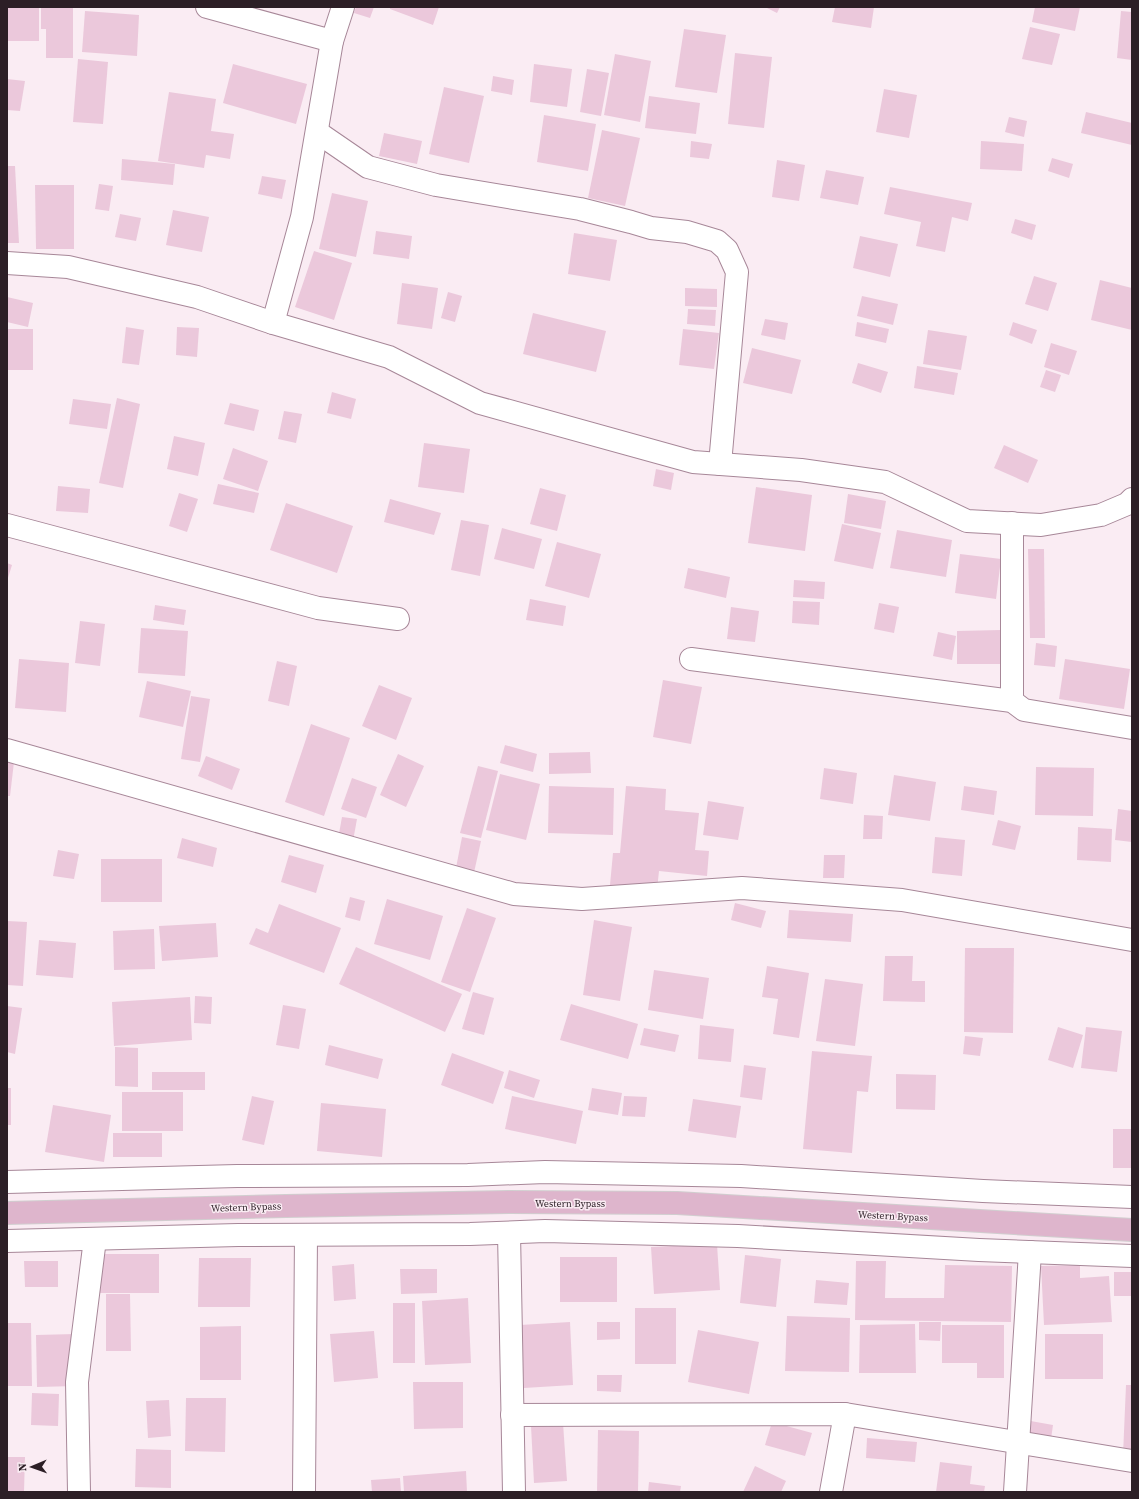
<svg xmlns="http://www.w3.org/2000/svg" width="1139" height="1499" font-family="'Source Serif 4',serif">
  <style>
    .building { fill: #ebc8db }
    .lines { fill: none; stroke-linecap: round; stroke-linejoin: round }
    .minor-casing { stroke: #a78798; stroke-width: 24 }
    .major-casing { stroke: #d1cecf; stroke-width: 24 }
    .minor { stroke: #fff; stroke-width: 22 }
    .major { stroke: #deb5cc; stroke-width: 22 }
    .labels { text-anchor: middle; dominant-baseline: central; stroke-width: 3; stroke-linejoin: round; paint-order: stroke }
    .street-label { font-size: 10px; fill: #2c1f26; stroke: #faecf3 }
  </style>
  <rect width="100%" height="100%" fill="#faecf3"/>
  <g class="building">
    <rect x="7" y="7" width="32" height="34"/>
    <path d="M41,7H73V58H46V29H41Z"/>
    <path d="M356,7H374L370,18L354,13Z"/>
    <path d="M390,7H439L433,25L390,9Z"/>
    <path d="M765,7H780L777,13Z"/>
    <path d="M835,7H874L871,28L832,22Z"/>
    <path d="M1035,7H1080L1075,31L1032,22Z"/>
    <path d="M85,11L139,15L137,56L82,52Z"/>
    <path d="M1121,11L1132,12V60L1117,58Z"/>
    <path d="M1030,27L1060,34L1052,65L1022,59Z"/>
    <path d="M684,29L726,35L717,93L675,87Z"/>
    <path d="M735,53L772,57L764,128L728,124Z"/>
    <path d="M615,54L651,61L640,122L604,115Z"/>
    <path d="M78,59L108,62L103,124L73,122Z"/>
    <path d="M233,64L307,84L296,124L223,103Z"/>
    <path d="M534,64L572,69L567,107L530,102Z"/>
    <path d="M587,69L609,73L601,116L580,112Z"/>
    <path d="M493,76L514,80L512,95L491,91Z"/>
    <path d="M7,79L25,81L20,111L7,110Z"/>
    <path d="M444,87L484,96L469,163L429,154Z"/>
    <path d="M884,89L917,95L909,138L876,132Z"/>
    <path d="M169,92L216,99L211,131L234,134L230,159L206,155L204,168L158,161Z"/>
    <path d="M649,96L700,103L696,134L645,128Z"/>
    <path d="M1086,112L1132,123V145L1081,133Z"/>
    <path d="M544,115L596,124L588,171L537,162Z"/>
    <path d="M1009,117L1027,121L1024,137L1005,132Z"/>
    <path d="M602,130L640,138L625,206L588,198Z"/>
    <path d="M384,133L422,141L417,164L379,156Z"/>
    <path d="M691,141L712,144L709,159L690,157Z"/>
    <path d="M981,141L1024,144L1022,171L980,169Z"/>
    <path d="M1052,158L1073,164L1069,178L1048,171Z"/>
    <path d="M122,159L175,164L173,185L121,180Z"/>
    <path d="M777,160L805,165L799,201L772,197Z"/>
    <path d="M7,166H15L19,243H7Z"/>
    <path d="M826,170L864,177L858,205L820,198Z"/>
    <path d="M262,176L286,180L282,199L258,194Z"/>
    <path d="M99,184L113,186L109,211L95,209Z"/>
    <path d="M35,185H74V249H36Z"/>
    <path d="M890,187L972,203L968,221L952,217L945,252L916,246L921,222L884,214Z"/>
    <path d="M332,193L368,201L356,257L319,249Z"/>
    <path d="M173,210L209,217L202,252L166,245Z"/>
    <path d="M120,214L141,218L136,241L115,237Z"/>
    <path d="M1015,219L1036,225L1032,240L1011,233Z"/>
    <path d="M376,231L412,236L409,259L373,254Z"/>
    <path d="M574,233L617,240L610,281L568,274Z"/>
    <path d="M860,236L898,244L890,277L853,268Z"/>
    <path d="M314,251L352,263L334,320L295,307Z"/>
    <path d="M1034,276L1057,283L1048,311L1025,304Z"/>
    <path d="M1100,280L1132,288V330L1091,320Z"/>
    <path d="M402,283L438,288L432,329L397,324Z"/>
    <path d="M685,288L717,289V307L685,306Z"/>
    <path d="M448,292L462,296L455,322L441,318Z"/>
    <path d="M862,296L898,304L893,325L857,316Z"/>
    <path d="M7,297L33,303L28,327L7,322Z"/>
    <path d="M688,309L716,310L715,326L687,324Z"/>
    <path d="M533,313L606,331L596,372L523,354Z"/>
    <path d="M765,319L788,323L785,340L761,335Z"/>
    <path d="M857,322L889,329L886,343L855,336Z"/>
    <path d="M1013,322L1037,330L1032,344L1009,335Z"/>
    <path d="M126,327L144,330L139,365L122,363Z"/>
    <path d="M177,327L199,328L197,357L176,355Z"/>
    <rect x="7" y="329" width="26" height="41"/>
    <path d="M683,329L719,333L714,369L679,365Z"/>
    <path d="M928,330L967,336L961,370L923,364Z"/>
    <path d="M1051,343L1077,351L1069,375L1044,367Z"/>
    <path d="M752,348L801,360L792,394L743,383Z"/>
    <path d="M858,363L888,372L881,393L852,383Z"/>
    <path d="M917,366L958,373L954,395L914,388Z"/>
    <path d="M1046,370L1061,375L1055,392L1040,387Z"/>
    <path d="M332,392L356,399L351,419L327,413Z"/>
    <path d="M117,398L140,404L123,488L99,483Z"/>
    <path d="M73,399L111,404L107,429L69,424Z"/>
    <path d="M230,403L259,410L254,431L224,424Z"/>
    <path d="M284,411L302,414L296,443L278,439Z"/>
    <path d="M174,436L205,443L198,476L167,469Z"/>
    <path d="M424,443L470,449L464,493L418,487Z"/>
    <path d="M1004,445L1038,460L1028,483L994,468Z"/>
    <path d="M233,448L268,461L258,491L223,479Z"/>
    <path d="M656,469L674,473L671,490L653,486Z"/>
    <path d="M218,484L259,493L254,513L213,504Z"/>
    <path d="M58,486L90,489L88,513L56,511Z"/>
    <path d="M756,487L812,495L805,551L748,543Z"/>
    <path d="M540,488L566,495L557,531L530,524Z"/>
    <path d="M179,493L198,499L187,532L169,526Z"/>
    <path d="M848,494L886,501L881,529L844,523Z"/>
    <path d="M390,499L441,513L434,535L384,522Z"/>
    <path d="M286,503L353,526L337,573L270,550Z"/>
    <path d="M461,520L489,525L480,576L451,570Z"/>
    <path d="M842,524L881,533L873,569L834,561Z"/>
    <path d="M502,528L542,539L534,569L494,559Z"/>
    <path d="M897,530L952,540L946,577L890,568Z"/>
    <path d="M557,542L601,554L589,598L545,586Z"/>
    <path d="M1028,549H1044L1045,638H1030Z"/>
    <path d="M960,554L1001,559L996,599L955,593Z"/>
    <path d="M7,563L12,565L7,581Z"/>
    <path d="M688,568L730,577L726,598L684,588Z"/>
    <path d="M794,580L825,582L824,599L793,597Z"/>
    <path d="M530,599L566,606L563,626L526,620Z"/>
    <path d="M793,601L820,602L819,625L792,623Z"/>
    <path d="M879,603L899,607L894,633L874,629Z"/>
    <path d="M155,605L186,610L184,625L153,620Z"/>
    <path d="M731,607L759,611L755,642L727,639Z"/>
    <path d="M80,621L105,624L100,666L75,663Z"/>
    <path d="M141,628L188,631L185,676L138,673Z"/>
    <path d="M1001,630V664H957V631Z"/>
    <path d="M938,632L956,636L952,660L933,656Z"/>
    <path d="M1036,643L1057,646L1055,667L1034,665Z"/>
    <path d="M19,659L69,663L66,712L15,708Z"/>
    <path d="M1065,659L1130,669L1124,709L1059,699Z"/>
    <path d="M277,661L297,666L289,706L268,701Z"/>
    <path d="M663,680L702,687L691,744L653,737Z"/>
    <path d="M147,681L191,691L183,727L139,717Z"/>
    <path d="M379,685L412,698L396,740L362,726Z"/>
    <path d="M191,696L210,699L200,762L181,759Z"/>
    <path d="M311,724L350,738L324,816L285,802Z"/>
    <path d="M505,745L537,754L533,772L500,763Z"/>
    <path d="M590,752L591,773L549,774V753Z"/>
    <path d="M398,754L424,766L406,807L380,795Z"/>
    <path d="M206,756L240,769L232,790L198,776Z"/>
    <path d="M7,761L14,762L10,796H7Z"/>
    <path d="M478,766L498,771L481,838L460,833Z"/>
    <path d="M1036,767L1094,768L1093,816L1035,815Z"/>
    <path d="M824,768L857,773L853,804L820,799Z"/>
    <path d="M500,774L540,784L526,840L486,830Z"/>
    <path d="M894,775L936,782L930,821L888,815Z"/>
    <path d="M352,778L377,787L366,818L341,809Z"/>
    <path d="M549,786L614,788L613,835L548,833Z"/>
    <path d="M626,786L666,789L665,810L699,813L695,850L709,851L707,876L659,871L657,890L610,885L613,853H620Z"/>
    <path d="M964,786L997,791L994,815L961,810Z"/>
    <path d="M708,801L744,807L738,840L703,835Z"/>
    <path d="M1118,809L1132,811V842L1115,840Z"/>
    <path d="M864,815L883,816L882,839H863Z"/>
    <path d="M342,817L357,819L353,841L338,839Z"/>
    <path d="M998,820L1021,826L1015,850L992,845Z"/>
    <path d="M1078,827L1112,829L1111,862L1077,860Z"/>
    <path d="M462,837L481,841L473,877L455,873Z"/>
    <path d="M935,837L965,840L962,876L932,873Z"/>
    <path d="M182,838L217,848L213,867L177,858Z"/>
    <path d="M58,850L79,854L74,879L53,876Z"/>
    <path d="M289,855L324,865L316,893L281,882Z"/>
    <path d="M824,855H845L844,878H823Z"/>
    <rect x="101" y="859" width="61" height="43"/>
    <path d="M350,897L365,901L360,921L345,917Z"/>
    <path d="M387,899L443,916L430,960L374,944Z"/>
    <path d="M735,903L766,911L761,928L731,920Z"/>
    <path d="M279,904L341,928L324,973L249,944L256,928L268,933Z"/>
    <path d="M467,908L496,918L470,992L441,982Z"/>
    <path d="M789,910L853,914L851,942L787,938Z"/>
    <path d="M594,920L632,927L620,1001L583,995Z"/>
    <path d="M7,921L27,922L23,986L7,985Z"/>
    <path d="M216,923L218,957L162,961L159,926Z"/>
    <path d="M154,929L155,969L114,970L113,931Z"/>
    <path d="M39,940L76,943L73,978L36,975Z"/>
    <path d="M356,947L462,994L445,1032L339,984Z"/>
    <path d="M965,948H1014L1013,1033L964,1032Z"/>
    <path d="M885,956H913L912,981H925V1002L883,1001Z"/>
    <path d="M767,966L809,973L799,1038L773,1034L778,999L762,997Z"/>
    <path d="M654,970L709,978L703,1019L648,1010Z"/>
    <path d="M825,979L863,984L855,1046L816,1041Z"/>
    <path d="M473,992L494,998L484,1035L462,1029Z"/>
    <path d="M195,996L212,997L211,1024L194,1023Z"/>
    <path d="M190,997L192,1040L114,1046L112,1002Z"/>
    <path d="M571,1004L638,1024L628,1059L560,1040Z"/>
    <path d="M283,1005L306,1009L299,1049L276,1045Z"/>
    <path d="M7,1006L22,1008L15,1054L7,1052Z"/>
    <path d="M700,1025L734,1029L731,1062L698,1059Z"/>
    <path d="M1058,1027L1083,1035L1073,1068L1048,1060Z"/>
    <path d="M1086,1027L1122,1031L1117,1072L1081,1068Z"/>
    <path d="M644,1028L679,1035L675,1052L640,1045Z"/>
    <path d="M965,1036L983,1038L980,1056L963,1054Z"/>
    <path d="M329,1045L383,1059L378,1079L325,1065Z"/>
    <path d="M115,1047L138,1048V1087L115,1086Z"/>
    <path d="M812,1051L872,1056L868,1092L857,1091L852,1153L803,1149Z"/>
    <path d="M452,1053L504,1072L493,1104L441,1085Z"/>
    <path d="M744,1065L766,1068L762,1100L740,1097Z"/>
    <path d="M509,1070L540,1080L534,1098L504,1088Z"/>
    <rect x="152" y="1072" width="53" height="18"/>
    <path d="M896,1074L936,1075L935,1110L896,1109Z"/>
    <rect x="7" y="1088" width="4" height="37"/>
    <path d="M592,1088L622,1093L618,1115L588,1110Z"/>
    <rect x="122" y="1092" width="61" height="39"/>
    <path d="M252,1096L274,1101L264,1145L242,1140Z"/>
    <path d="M512,1096L583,1111L576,1144L505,1129Z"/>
    <path d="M624,1096L647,1097L645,1117L622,1116Z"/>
    <path d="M693,1099L741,1106L736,1138L688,1131Z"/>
    <path d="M321,1103L386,1109L382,1157L317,1151Z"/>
    <path d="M53,1105L111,1115L104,1162L45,1152Z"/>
    <rect x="1113" y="1129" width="19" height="39"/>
    <rect x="113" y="1133" width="49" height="24"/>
    <path d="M717,1244L720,1290L654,1294L651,1247Z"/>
    <rect x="94" y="1254" width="65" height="39"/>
    <path d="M745,1255L781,1259L776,1307L740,1303Z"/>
    <rect x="560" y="1257" width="57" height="45"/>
    <path d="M199,1258H251L250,1307H198Z"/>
    <path d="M24,1261H58V1287H25Z"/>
    <path d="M856,1261H886L885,1298H944L945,1265L1012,1266L1011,1322L855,1320Z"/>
    <path d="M354,1264L356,1299L334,1301L332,1266Z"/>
    <path d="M1080,1265V1278L1109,1276L1112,1322L1044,1325L1041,1266Z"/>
    <path d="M400,1269H437V1293L401,1294Z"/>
    <rect x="1114" y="1272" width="18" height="24"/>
    <path d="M816,1280L849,1283L847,1305L814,1303Z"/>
    <path d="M106,1294H130L131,1351H106Z"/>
    <path d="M468,1298L471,1363L425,1365L422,1301Z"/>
    <rect x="393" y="1303" width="22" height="60"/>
    <rect x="635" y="1308" width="41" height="56"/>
    <path d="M787,1316L850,1318L849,1372L785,1371Z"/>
    <path d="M570,1322L573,1385L524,1388L520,1325Z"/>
    <path d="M597,1322H620V1339L597,1340Z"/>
    <path d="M919,1322H941L940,1341L919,1340Z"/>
    <path d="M7,1323H31L32,1386H7Z"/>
    <path d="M915,1324L916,1373H859L860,1325Z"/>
    <path d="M942,1325H1004V1378H977V1363H942Z"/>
    <path d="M241,1326V1380H200V1327Z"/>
    <path d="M698,1330L759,1342L749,1394L688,1382Z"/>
    <path d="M374,1331L378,1378L334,1382L330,1334Z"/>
    <path d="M75,1334L76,1386L37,1387L36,1335Z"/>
    <rect x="1045" y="1334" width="58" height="45"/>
    <path d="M597,1375H622L621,1392L597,1391Z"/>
    <path d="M413,1382H463V1428L414,1429Z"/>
    <path d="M1126,1385H1132V1455H1123Z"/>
    <path d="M32,1393L59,1394L58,1426L31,1425Z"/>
    <path d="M186,1398H226L225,1452L185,1451Z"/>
    <path d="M169,1400L171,1436L148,1438L146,1401Z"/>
    <path d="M1025,1420L1053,1425L1050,1446L1022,1441Z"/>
    <path d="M772,1422L812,1433L805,1456L765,1445Z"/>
    <path d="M563,1423L567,1481L534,1483L531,1426Z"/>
    <path d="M598,1430L639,1431L638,1492H597Z"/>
    <path d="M867,1438L917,1442L915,1462L866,1458Z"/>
    <path d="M136,1449L171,1450V1488L135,1487Z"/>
    <path d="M7,1457H25L24,1492H7Z"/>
    <path d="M940,1462L972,1466L970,1484L985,1486L984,1492H936Z"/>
    <path d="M755,1466L786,1481L781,1492H743Z"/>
    <path d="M466,1471L467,1492H404L403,1476Z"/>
    <path d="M400,1478L401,1492H372L371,1480Z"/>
    <path d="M649,1482L681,1486L680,1492H648Z"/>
  </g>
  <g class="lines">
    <defs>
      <g id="minor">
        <path d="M207,7L332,41"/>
        <path d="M317,132L368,167L436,185L580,209L631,222L651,228L687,232L717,241L727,250L737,272L720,464"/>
        <path d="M7,263L68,267L197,297L273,323L389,357L480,403L693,462L801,470L885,482L967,521L1041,525L1101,515L1127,504L1132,499"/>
        <path d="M273,323L302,217L332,41L343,7"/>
        <path d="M7,525L318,608L398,619"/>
        <path d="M691,659L1012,701L1024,710L1132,728"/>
        <path d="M1012,701V523"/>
        <path d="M7,750L514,894L582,899L742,888L902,900L1132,940"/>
        <path d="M7,1182L237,1176L468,1175L545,1172L741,1176L983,1191L1132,1197"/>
        <path d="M509,1233L514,1492"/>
        <path d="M7,1241L238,1235L470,1234L545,1231L738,1236L979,1250L1132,1256"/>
        <path d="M512,1415L845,1414L1132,1461"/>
        <path d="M79,1492L77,1382L95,1239"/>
        <path d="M304,1492L306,1236"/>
        <path d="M831,1492L845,1414"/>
        <path d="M1015,1492L1030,1252"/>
      </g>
      <path id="major" d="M7,1213L286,1206L509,1202L677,1203L1132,1230"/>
    </defs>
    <use href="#minor" class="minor-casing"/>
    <use href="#major" class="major-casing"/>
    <use href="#minor" class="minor"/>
    <use href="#major" class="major"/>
  </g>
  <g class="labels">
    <g class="street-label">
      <text x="570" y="1203">Western Bypass</text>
      <text transform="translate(246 1207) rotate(-2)">Western Bypass</text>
      <text transform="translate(893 1216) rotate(3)">Western Bypass</text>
    </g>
  </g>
  <rect width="1139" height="1499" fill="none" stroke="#2c1f26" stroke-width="16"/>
  <g transform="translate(32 1467) rotate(268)" stroke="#faecf3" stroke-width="3" paint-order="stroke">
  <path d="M0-3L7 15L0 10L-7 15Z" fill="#2c1f26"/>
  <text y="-6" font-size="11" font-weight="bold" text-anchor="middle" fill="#2c1f26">N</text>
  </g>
</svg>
